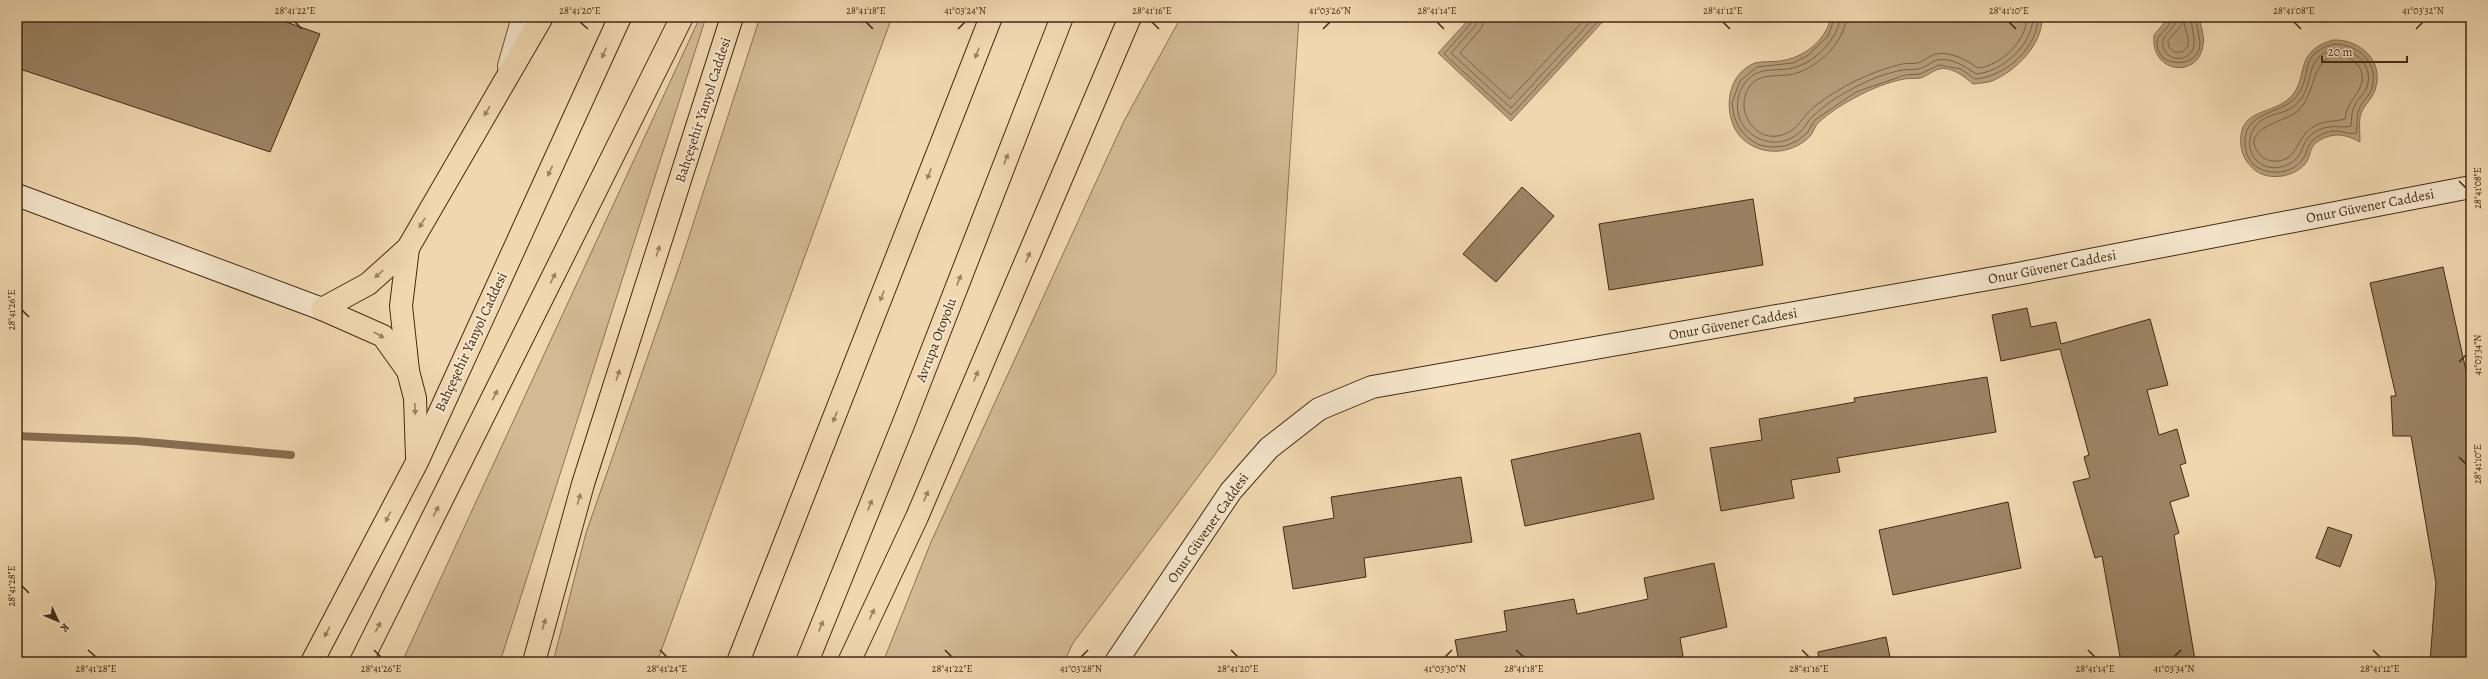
<svg xmlns="http://www.w3.org/2000/svg" width="2488" height="679" font-family="Alegreya,serif">
  <style>
    .green { fill: #d2ba95; stroke: #8a7254 }
    .water { fill: #b59d7a; stroke: #876f51 }
    .lines { fill: none; stroke-linecap: round; stroke-linejoin: round }
    .shore { stroke: #7c6447; stroke-width: 1 }
    .stream { stroke: #876f51; stroke-width: 8 }
    .building { fill: #9c8465; stroke: #422b14 }
    .street-casing { stroke: #6e563b; stroke-width: 24 }
    .secondary-casing { stroke: #422b14; stroke-width: 24 }
    .primary-casing { stroke: #422b14; stroke-width: 24 }
    .highway-casing { stroke: #422b14; stroke-width: 24 }
    .street { stroke: #f5e5cb; stroke-width: 22 }
    .secondary { stroke: #f5e5cb; stroke-width: 22 }
    .primary { stroke: #f0d7af; stroke-width: 22 }
    .highway { stroke: #f0d7af; stroke-width: 22 }
    .oneway { fill: #998162 }
    .ticks { fill: none; stroke: #422b14; stroke-width: 1.5 }
    .labels { text-anchor: middle; dominant-baseline: central; stroke-width: 4; stroke-linejoin: round; paint-order: stroke }
    .street-label { font-size: 14px; fill: #422b14; stroke: #f5e5cb }
    .neatline { fill: none; stroke: #422b14; stroke-width: 1.5 }
    .ticks-label { font-size: 10px; text-anchor: middle; fill: #422b14 }
  </style>
  <rect width="100%" height="100%" fill="#f0d7af"/>
  <filter id="stains"><feTurbulence type="fractalNoise" baseFrequency=".005" numOctaves="4"/><feColorMatrix values="0 0 0 0 .2 0 0 0 0 .09 0 0 0 0 .02 0 0 0 .5 -.17"/></filter>
  <radialGradient id="worn" r=".72"><stop offset=".6" stop-color="#630" stop-opacity="0"/><stop offset="1" stop-color="#630" stop-opacity=".3"/></radialGradient>
  <g class="green">
    <path d="M700,17H706L500,662H402Z"/>
    <path d="M760,17H892L657,662H553L586,533L681,261Z"/>
    <path d="M1181,17H1299L1276,373L1073,643L1064,662H883L931,542L1124,121Z"/>
  </g>
  <g class="water">
    <path d="M1471,17H1607L1511,121L1438,53Z"/>
    <path d="M1831,17H2042C2043,44 2016,71 1992,81C1987,83 1979,83 1973,84C1965,77 1951,66 1939,69C1932,71 1926,77 1920,78C1915,79 1909,78 1904,79C1888,82 1871,89 1856,97C1843,104 1830,112 1819,122C1815,125 1814,131 1811,135C1802,146 1784,153 1770,151C1756,150 1740,141 1734,127C1724,105 1729,73 1755,63C1763,61 1772,62 1780,61C1803,58 1826,41 1831,17Z"/>
    <path d="M2169,17H2200C2200,26 2205,36 2203,45C2199,79 2150,74 2154,35Z"/>
    <path d="M2333,40C2360,39 2385,61 2375,90C2372,100 2362,106 2360,117C2359,125 2360,134 2360,142C2347,135 2336,132 2322,139C2308,146 2312,154 2306,163C2295,177 2270,181 2256,171C2248,165 2242,156 2241,146C2237,110 2267,115 2286,101C2312,82 2290,52 2333,40Z"/>
  </g>
  <g class="lines">
    <g class="shore">
      <path d="M1474,17L1473,21L1444,54L1511,115L1602,17"/>
      <path d="M1479,17L1477,24L1451,53L1511,108L1595,17"/>
      <path d="M1485,17L1482,27L1460,53L1510,99L1587,17"/>
      <path d="M1835,17L1828,36L1807,56L1793,63L1757,67L1740,81L1732,103L1734,116L1739,128L1748,138L1759,145L1771,147L1785,146L1797,141L1807,133L1815,120L1856,92L1905,75L1920,74L1939,65L1961,69L1975,79C2004,77 2038,49 2038,17"/>
      <path d="M1840,17C1839,39 1814,63 1793,68C1782,71 1765,68 1755,74C1737,84 1732,110 1744,127C1759,145 1785,148 1802,130C1806,126 1808,120 1813,116C1825,105 1838,96 1852,89C1868,80 1886,73 1903,70C1908,69 1914,70 1918,69C1925,68 1931,62 1937,60C1951,57 1966,67 1976,74C2002,72 2033,45 2033,17"/>
      <path d="M1846,17C1845,42 1819,66 1797,73C1785,77 1772,74 1761,78C1749,81 1743,96 1744,107C1746,126 1763,141 1782,135C1798,131 1803,115 1815,106C1841,86 1870,72 1902,64C1907,63 1912,64 1917,63C1923,62 1929,56 1936,54C1950,51 1967,60 1978,68C2000,66 2027,41 2027,17"/>
      <path d="M2172,17C2169,35 2146,34 2163,58C2177,67 2200,63 2200,42C2199,33 2196,25 2196,17"/>
      <path d="M2177,17C2176,33 2153,35 2167,54C2172,58 2178,60 2185,57C2201,50 2191,30 2191,17"/>
      <path d="M2184,23L2188,37V46L2182,52H2174L2169,47L2168,41Z"/>
      <path d="M2334,44C2358,44 2379,62 2372,88C2370,96 2362,101 2359,109C2356,117 2358,125 2356,133C2347,136 2336,125 2319,136C2305,144 2309,152 2302,160C2291,175 2266,176 2253,164C2247,158 2245,149 2245,142C2245,111 2280,115 2296,97C2314,76 2296,54 2334,44Z"/>
      <path d="M2334,49C2355,48 2374,65 2367,87C2365,94 2358,98 2355,105C2351,112 2352,119 2351,126C2341,129 2331,123 2316,131C2302,140 2304,150 2297,158C2286,169 2268,172 2256,160C2245,148 2249,129 2262,120C2276,111 2289,115 2301,99C2315,79 2304,58 2334,49Z"/>
      <path d="M2335,55C2351,54 2367,68 2361,85C2357,98 2347,101 2345,119C2334,122 2323,120 2313,127C2302,134 2300,143 2293,153C2286,163 2268,164 2260,155C2237,128 2286,122 2298,111C2317,92 2310,62 2335,55Z"/>
    </g>
    <path class="stream" d="M17,436L136,441L291,455"/>
  </g>
  <g class="building">
    <path d="M17,17H272L320,34L270,152L17,68Z"/>
    <path d="M1522,187L1554,216L1496,282L1463,254Z"/>
    <path d="M1753,199L1763,265L1609,290L1599,224Z"/>
    <path d="M2443,267L2471,393V662H2430L2436,583L2411,436H2393L2391,396H2396L2370,283Z"/>
    <path d="M2027,308L2031,327L2056,322L2061,344L2150,319L2168,385L2147,390L2159,435L2177,429L2186,463L2180,465L2189,496L2170,502L2179,533L2174,535L2195,660L2182,662H2121L2102,556L2095,558L2073,482L2090,478L2084,457L2089,455L2060,349L2001,361L1992,315Z"/>
    <path d="M1987,377L1996,432L1837,458L1840,472L1791,480L1794,498L1721,511L1710,448L1762,440L1759,419L1855,402L1854,398Z"/>
    <path d="M1640,433L1654,499L1525,526L1511,460Z"/>
    <path d="M1461,477L1472,542L1364,558L1366,577L1293,589L1283,527L1334,518L1331,497Z"/>
    <path d="M2008,502L2021,568L1893,595L1879,530Z"/>
    <path d="M2328,527L2352,535L2340,567L2316,558Z"/>
    <path d="M1714,563L1727,627L1680,638L1683,656L1653,662H1459L1455,640L1507,631L1504,611L1574,599L1577,614L1648,599L1644,578Z"/>
    <path d="M1886,637L1891,662H1819L1818,652Z"/>
  </g>
  <g class="lines">
    <defs>
      <path id="street" d="M509,66L523,17"/>
      <g id="secondary">
        <path d="M17,195L322,309"/>
        <path d="M1116,662L1231,491L1269,448L1319,409L1372,387L2017,274L2471,187"/>
      </g>
      <g id="primary">
        <path d="M408,248L401,306L408,371L415,398L417,457"/>
        <path d="M408,371L383,336L322,309L368,284L408,248L542,17"/>
        <path d="M312,662L417,462L620,17"/>
        <path d="M361,662L682,17"/>
        <path d="M534,662L583,484L732,17"/>
      </g>
      <g id="highway">
        <path d="M738,662L991,17"/>
        <path d="M807,662L903,425L1062,17"/>
        <path d="M849,662L917,517L1130,17"/>
      </g>
    </defs>
    <use href="#street" class="street-casing"/>
    <use href="#secondary" class="secondary-casing"/>
    <use href="#primary" class="primary-casing"/>
    <use href="#highway" class="highway-casing"/>
    <use href="#street" class="street"/>
    <use href="#secondary" class="secondary"/>
    <use href="#primary" class="primary"/>
    <use href="#highway" class="highway"/>
  </g>
  <defs><path id="oneway-solid" d="M-6-.8H1V-3.2L6.5 0L1 3.2V.8H-6Z"/></defs>
  <g class="oneway">
    <use href="#oneway-solid" transform="translate(604 53) rotate(114)"/>
    <use href="#oneway-solid" transform="translate(977 53) rotate(112)"/>
    <use href="#oneway-solid" transform="translate(487 111) rotate(120)"/>
    <use href="#oneway-solid" transform="translate(1006 159) rotate(-69)"/>
    <use href="#oneway-solid" transform="translate(550 171) rotate(115)"/>
    <use href="#oneway-solid" transform="translate(929 174) rotate(111)"/>
    <use href="#oneway-solid" transform="translate(422 223) rotate(120)"/>
    <use href="#oneway-solid" transform="translate(658 251) rotate(-72)"/>
    <use href="#oneway-solid" transform="translate(1028 257) rotate(-66)"/>
    <use href="#oneway-solid" transform="translate(379 274) rotate(138)"/>
    <use href="#oneway-solid" transform="translate(553 278) rotate(-63)"/>
    <use href="#oneway-solid" transform="translate(959 280) rotate(-69)"/>
    <use href="#oneway-solid" transform="translate(882 296) rotate(111)"/>
    <use href="#oneway-solid" transform="translate(379 335) rotate(30)"/>
    <use href="#oneway-solid" transform="translate(618 375) rotate(-72)"/>
    <use href="#oneway-solid" transform="translate(976 376) rotate(-67)"/>
    <use href="#oneway-solid" transform="translate(495 395) rotate(-63)"/>
    <use href="#oneway-solid" transform="translate(415 409) rotate(88)"/>
    <use href="#oneway-solid" transform="translate(835 417) rotate(111)"/>
    <use href="#oneway-solid" transform="translate(926 496) rotate(-67)"/>
    <use href="#oneway-solid" transform="translate(579 499) rotate(-74)"/>
    <use href="#oneway-solid" transform="translate(870 505) rotate(-68)"/>
    <use href="#oneway-solid" transform="translate(436 511) rotate(-63)"/>
    <use href="#oneway-solid" transform="translate(388 517) rotate(118)"/>
    <use href="#oneway-solid" transform="translate(872 614) rotate(-65)"/>
    <use href="#oneway-solid" transform="translate(544 624) rotate(-74)"/>
    <use href="#oneway-solid" transform="translate(821 626) rotate(-69)"/>
    <use href="#oneway-solid" transform="translate(378 627) rotate(-63)"/>
    <use href="#oneway-solid" transform="translate(327 632) rotate(117)"/>
  </g>
  <path class="ticks" d="M295,22L302,29M580,22L588,29M866,22L873,29M1152,22L1159,29M1437,22L1444,29M1723,22L1730,29M2009,22L2016,29M2294,22L2301,29M958,29L965,22M1323,29L1330,22M2416,29L2423,22M2459,181L2466,188M22,310L29,317M2459,362L2466,355M2459,457L2466,464M22,586L29,593M88,650L96,657M374,650L381,657M660,650L667,657M945,650L952,657M1231,650L1238,657M1516,650L1524,657M1802,650L1809,657M2088,650L2095,657M2373,650L2380,657M1081,657L1088,650M1445,657L1452,650M2174,657L2181,650"/>
  <g class="labels">
    <g class="street-label">
      <text transform="translate(703 110) rotate(-72)">Bahçeşehir Yanyol Caddesi</text>
      <text transform="translate(2370 206) rotate(-11)">Onur Güvener Caddesi</text>
      <text transform="translate(2052 267) rotate(-11)">Onur Güvener Caddesi</text>
      <text transform="translate(1733 324) rotate(-10)">Onur Güvener Caddesi</text>
      <text transform="translate(936 340) rotate(-69)">Avrupa Otoyolu</text>
      <text transform="translate(471 342) rotate(-65)">Bahçeşehir Yanyol Caddesi</text>
      <text transform="translate(1208 528) rotate(-55)">Onur Güvener Caddesi</text>
    </g>
  </g>
  <rect width="2488" height="679" fill="none" stroke="#f0d7af" stroke-width="44"/>
  <g transform="translate(58 621) rotate(134)" stroke="#f5e5cb" stroke-width="3" paint-order="stroke">
  <path d="M0-3L7 15L0 10L-7 15Z" fill="#422b14"/>
  <text y="-6" font-size="11" font-weight="bold" text-anchor="middle" fill="#422b14">K</text>
  </g>
  <path d="M2322 56v6h85v-6" fill="none" stroke="#422b14" stroke-width="2"/>
  <text x="2328" y="56" font-size="12" fill="#422b14" stroke="#f5e5cb" stroke-width="3" paint-order="stroke">20 m</text>
  <rect x="22" y="22" width="2444" height="635" class="neatline"/>
  <g class="ticks-label">
    <text x="295" y="14">28°41'22"E</text>
    <text x="580" y="14">28°41'20"E</text>
    <text x="866" y="14">28°41'18"E</text>
    <text x="965" y="14">41°03'24"N</text>
    <text x="1152" y="14">28°41'16"E</text>
    <text x="1330" y="14">41°03'26"N</text>
    <text x="1437" y="14">28°41'14"E</text>
    <text x="1723" y="14">28°41'12"E</text>
    <text x="2009" y="14">28°41'10"E</text>
    <text x="2294" y="14">28°41'08"E</text>
    <text x="2423" y="14">41°03'32"N</text>
    <text transform="translate(2477 188) rotate(-90)" y="4">28°41'08"E</text>
    <text transform="translate(11 310) rotate(-90)" y="4">28°41'26"E</text>
    <text transform="translate(2477 355) rotate(-90)" y="4">41°03'34"N</text>
    <text transform="translate(2477 464) rotate(-90)" y="4">28°41'10"E</text>
    <text transform="translate(11 586) rotate(-90)" y="4">28°41'28"E</text>
    <text x="96" y="672">28°41'28"E</text>
    <text x="381" y="672">28°41'26"E</text>
    <text x="667" y="672">28°41'24"E</text>
    <text x="952" y="672">28°41'22"E</text>
    <text x="1081" y="672">41°03'28"N</text>
    <text x="1238" y="672">28°41'20"E</text>
    <text x="1445" y="672">41°03'30"N</text>
    <text x="1524" y="672">28°41'18"E</text>
    <text x="1809" y="672">28°41'16"E</text>
    <text x="2095" y="672">28°41'14"E</text>
    <text x="2174" y="672">41°03'34"N</text>
    <text x="2380" y="672">28°41'12"E</text>
  </g>
  <rect width="100%" height="100%" filter="url(#stains)"/>
  <rect width="100%" height="100%" fill="url(#worn)"/>
</svg>
